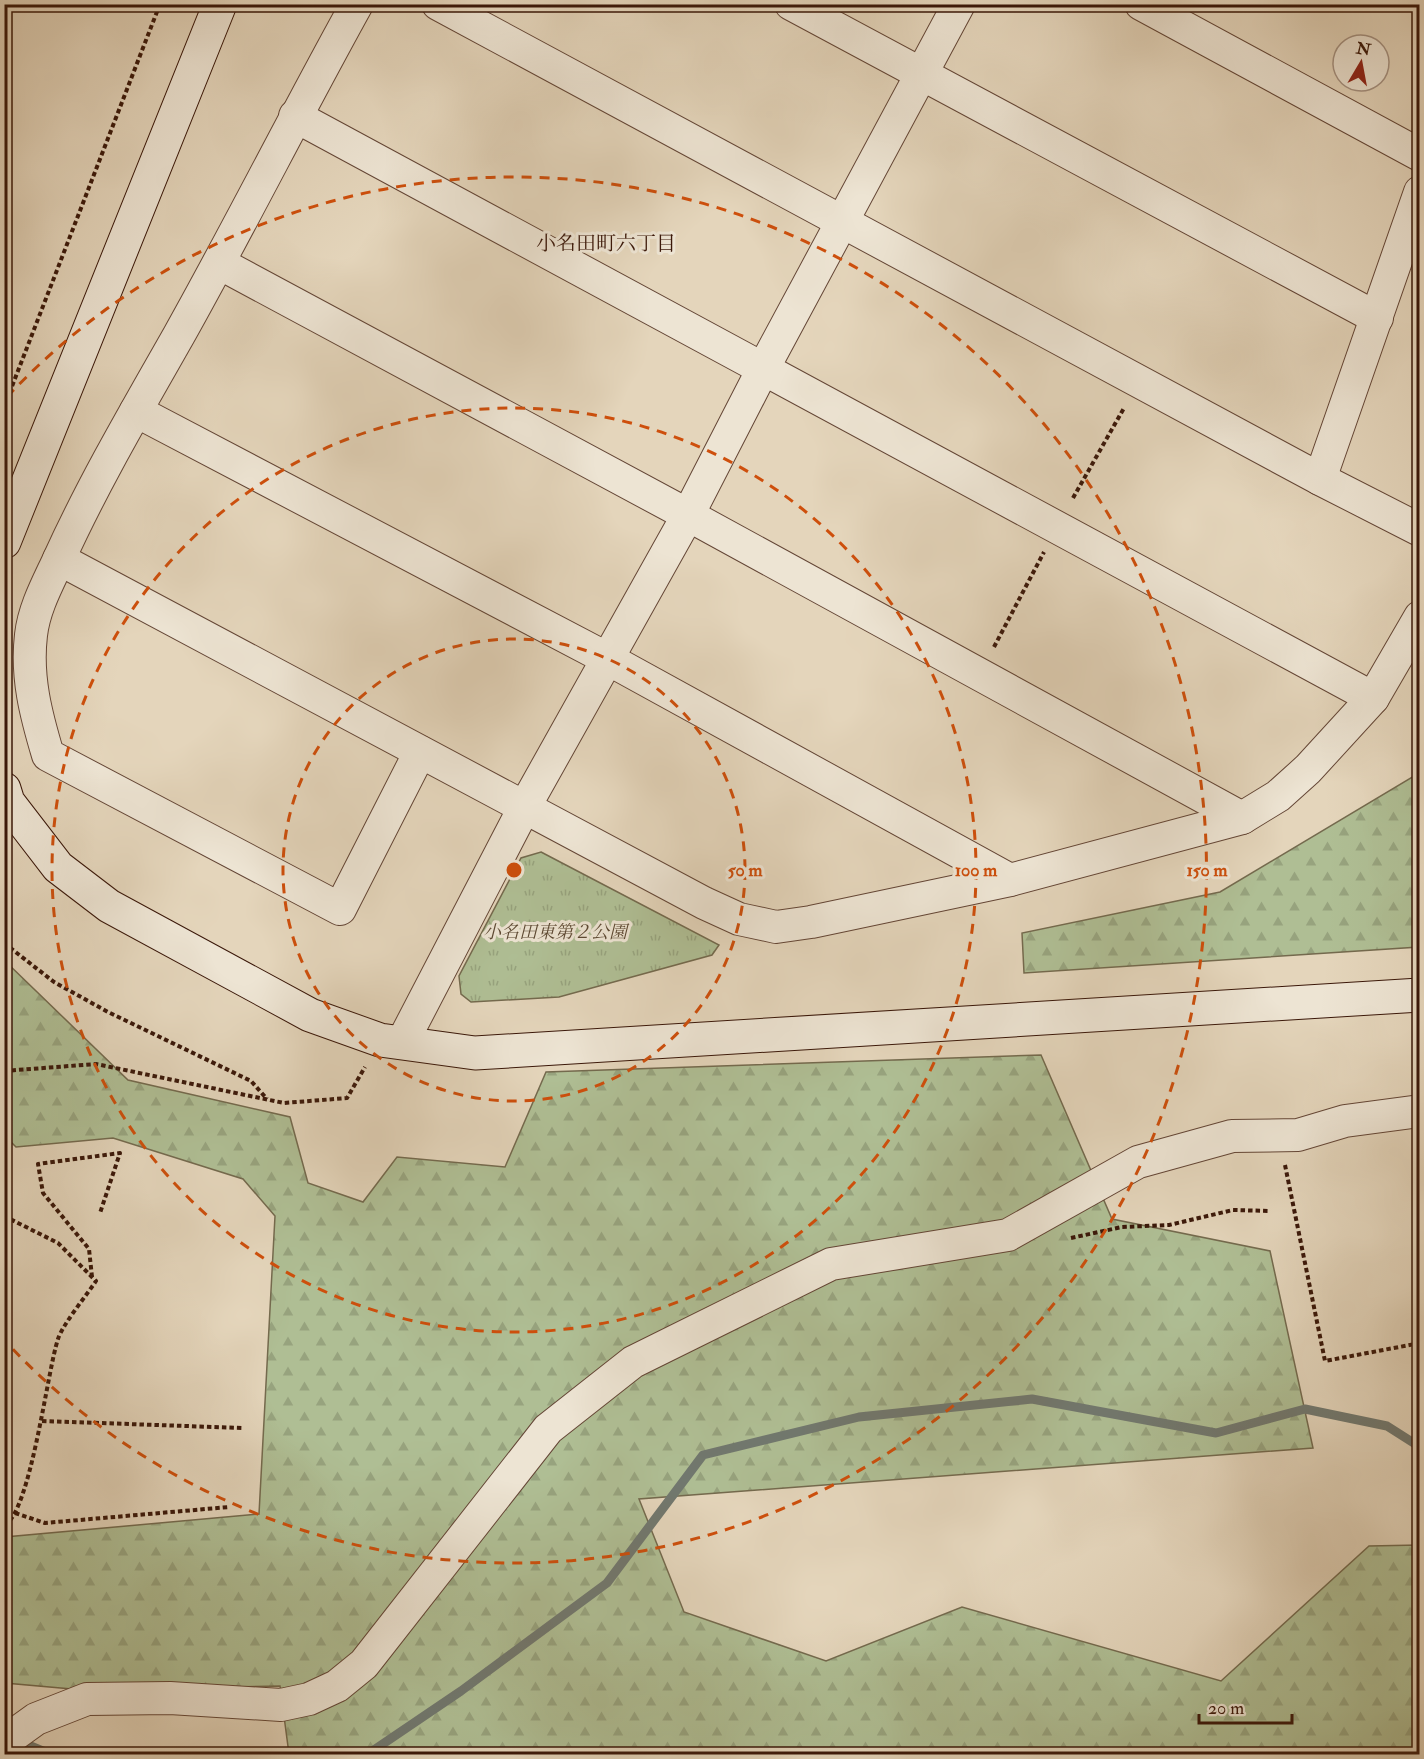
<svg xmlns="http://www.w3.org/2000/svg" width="1424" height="1759" font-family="'IM FELL Double Pica','Noto Serif JP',serif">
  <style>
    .forest { fill: url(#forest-firs); stroke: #746a4e; stroke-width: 1.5 }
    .park { fill: url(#park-tufts); stroke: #746a4e; stroke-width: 1.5 }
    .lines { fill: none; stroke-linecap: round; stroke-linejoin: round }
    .stream { stroke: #71786f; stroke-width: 9 }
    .street-casing { stroke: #644636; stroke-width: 34 }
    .secondary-casing { stroke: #3a1709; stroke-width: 35 }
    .path { stroke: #3a1709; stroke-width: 4; stroke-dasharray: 4.5 3; stroke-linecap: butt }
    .street { stroke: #ede4d3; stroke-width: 32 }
    .secondary { stroke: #ede4d3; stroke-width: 33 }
    .ring { fill: none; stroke: #ce4f0c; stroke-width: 3; stroke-dasharray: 10 8 }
    .labels { text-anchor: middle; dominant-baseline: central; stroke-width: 6; stroke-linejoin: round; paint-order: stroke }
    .park-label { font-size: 18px; font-style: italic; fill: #5d4933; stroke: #ede4d3 }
    .neighbourhood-label { font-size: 20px; fill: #3a1709; stroke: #ede4d3 }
    .centre { fill: #ce4f0c; stroke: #ede4d3; stroke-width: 3 }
    .ring-label { font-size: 18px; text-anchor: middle; font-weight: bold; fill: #ce4f0c; stroke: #ede4d3; stroke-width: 6; stroke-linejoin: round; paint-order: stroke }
  </style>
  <defs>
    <pattern id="forest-firs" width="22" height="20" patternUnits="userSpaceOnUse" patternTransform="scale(1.5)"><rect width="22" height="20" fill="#afbe94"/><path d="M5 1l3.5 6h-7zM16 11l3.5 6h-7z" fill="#97a37e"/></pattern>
    <pattern id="park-tufts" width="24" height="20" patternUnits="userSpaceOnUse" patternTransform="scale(1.5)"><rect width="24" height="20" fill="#afbe94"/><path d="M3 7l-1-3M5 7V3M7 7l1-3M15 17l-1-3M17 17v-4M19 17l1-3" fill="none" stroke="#97a37e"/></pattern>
  </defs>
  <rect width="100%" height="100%" fill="#e4d5bb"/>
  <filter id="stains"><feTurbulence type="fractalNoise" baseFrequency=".00333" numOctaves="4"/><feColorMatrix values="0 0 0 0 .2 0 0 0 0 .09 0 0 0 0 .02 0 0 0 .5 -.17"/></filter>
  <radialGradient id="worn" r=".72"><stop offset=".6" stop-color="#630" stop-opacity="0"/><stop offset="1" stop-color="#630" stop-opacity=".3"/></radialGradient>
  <g class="forest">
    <path d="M1419,773V947L1024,973L1022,933L1220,892Z"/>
    <path d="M4,960L128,1080L290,1117L308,1183L363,1202L397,1157L505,1167L546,1072L1041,1055L1112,1219L1270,1251L1313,1448L639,1499L684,1612L826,1661L962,1607L1221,1681L1369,1546L1419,1545V1754H289L280,1686L83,1690L5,1683V1537L259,1514L275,1216L243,1179L113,1138L16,1147L5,1136Z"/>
  </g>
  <path class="park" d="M541,852L719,945L712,955L559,997L471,1002L461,994L459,976L521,858Z"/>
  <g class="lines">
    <g class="stream">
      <path d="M16,1740L50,1754"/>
      <path d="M368,1754L461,1691L607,1583L703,1455L859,1417L1032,1399L1216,1433L1305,1409L1387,1426L1420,1447"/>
    </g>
    <defs>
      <g id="street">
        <path d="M357,4C296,114 240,226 179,335C137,409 94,482 59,559C48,583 34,608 31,635C26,677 36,715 48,755L340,909L420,752"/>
        <path d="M438,4L1320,479L1420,530"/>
        <path d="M791,4L1377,318"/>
        <path d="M1141,4L1420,155"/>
        <path d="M295,116C654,310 1015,501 1373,698"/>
        <path d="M219,263L688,515L1242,818"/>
        <path d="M136,411L608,659L1010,880"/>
        <path d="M1320,479L1420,192"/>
        <path d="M59,559L704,903L739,919L776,927L811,922L1010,880L1242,818L1278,796L1308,769L1373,698L1420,617"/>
        <path d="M402,1043L524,808L688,515L763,369L959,4"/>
        <path d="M4,1742L36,1719L87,1699L170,1698L281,1705L309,1699L337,1686L364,1664L548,1429L633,1362L831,1264L1008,1235L1138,1162L1232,1136L1298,1135L1345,1121L1420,1111"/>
      </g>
      <g id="secondary">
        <path d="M4,542L220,4"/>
        <path d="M4,789L8,802L58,867L109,906L310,1015L380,1040L475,1053L1420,995"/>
      </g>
    </defs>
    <use href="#street" class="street-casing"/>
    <use href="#secondary" class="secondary-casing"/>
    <g class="path">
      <path d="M4,407L160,4"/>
      <path d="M1073,498L1124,408"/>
      <path d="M994,647L1044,552"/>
      <path d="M4,943L54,982L108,1012L251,1081L267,1099"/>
      <path d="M4,1071L96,1064L284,1103L347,1098L365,1067"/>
      <path d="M1285,1165L1325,1361L1415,1344"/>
      <path d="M4,1216L58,1243L96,1281C86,1296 63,1324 58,1339C47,1372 31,1511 4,1526"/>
      <path d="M1071,1238L1122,1227L1169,1225L1233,1210L1270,1211"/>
      <path d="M92,1277L89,1249L43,1193L38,1164L120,1153L100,1213"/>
      <path d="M42,1421L243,1428"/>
      <path d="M15,1513L45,1523L229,1507"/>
    </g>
    <use href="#street" class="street"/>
    <use href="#secondary" class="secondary"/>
  </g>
  <g class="ring">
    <circle cx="514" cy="870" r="231"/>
    <circle cx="514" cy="870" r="462"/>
    <path d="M7 397A693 693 0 1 1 7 1343"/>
  </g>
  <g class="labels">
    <g class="park-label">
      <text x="555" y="932">小名田東第２公園</text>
    </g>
    <g class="neighbourhood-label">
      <text x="606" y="243">小名田町六丁目</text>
    </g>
  </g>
  <circle cx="514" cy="870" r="9" class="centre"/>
  <g class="ring-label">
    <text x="745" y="876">50 m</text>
    <text x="976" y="876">100 m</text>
    <text x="1207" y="876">150 m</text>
  </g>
  <rect width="1424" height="1759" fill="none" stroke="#e4d5bb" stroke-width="24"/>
  <rect x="6" y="6" width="1412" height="1747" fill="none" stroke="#3a1709" stroke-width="3"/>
  <rect x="12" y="12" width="1400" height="1735" fill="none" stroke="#3a1709" stroke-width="1.5"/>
  <g transform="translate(1361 63) rotate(10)"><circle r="28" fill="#ede4d3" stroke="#a59282" stroke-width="1.5"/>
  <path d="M0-4.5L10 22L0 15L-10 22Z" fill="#8f2418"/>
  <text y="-9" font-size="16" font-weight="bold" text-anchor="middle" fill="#3a1709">N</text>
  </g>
  <path d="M1199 1714v9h93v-9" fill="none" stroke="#3a1709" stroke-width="3"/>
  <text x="1208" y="1714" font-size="18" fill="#3a1709" stroke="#ede4d3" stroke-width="4.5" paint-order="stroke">20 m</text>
  <rect width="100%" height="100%" filter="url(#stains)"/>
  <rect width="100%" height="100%" fill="url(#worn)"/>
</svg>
